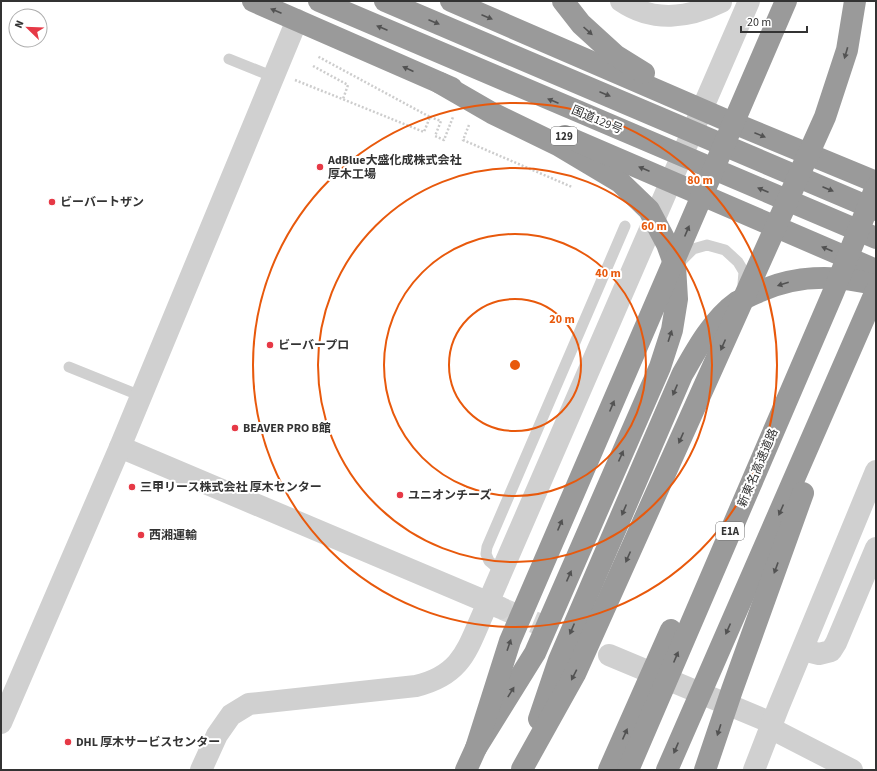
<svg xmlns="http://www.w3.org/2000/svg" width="877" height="771" font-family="'Source Sans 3','Noto Sans JP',sans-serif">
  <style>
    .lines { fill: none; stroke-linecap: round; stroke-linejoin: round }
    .street-tunnel { stroke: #d6d6d6; stroke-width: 22; stroke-dasharray: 22 11; stroke-linecap: butt }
    .path { stroke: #cdcdcd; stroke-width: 2.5; stroke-dasharray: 2 2; stroke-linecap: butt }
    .lane { stroke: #d0d0d0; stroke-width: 11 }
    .street { stroke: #d0d0d0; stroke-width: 22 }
    .highway { stroke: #9a9a9a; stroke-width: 22 }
    .oneway { fill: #525252 }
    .ring { fill: none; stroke: #e8590c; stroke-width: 2 }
    .poi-dot { fill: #e63946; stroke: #fff; stroke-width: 1.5 }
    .labels { text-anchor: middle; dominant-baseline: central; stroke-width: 4; stroke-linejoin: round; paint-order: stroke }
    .shield { fill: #fff; stroke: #707070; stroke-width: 1 }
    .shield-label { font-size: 11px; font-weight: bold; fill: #333 }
    .street-label { font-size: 12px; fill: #333; stroke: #fff }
    .poi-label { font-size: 12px; font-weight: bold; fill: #333; stroke: #fff; text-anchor: start }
    .centre { fill: #e8590c; stroke: #fff; stroke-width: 2 }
    .ring-label { font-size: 12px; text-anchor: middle; font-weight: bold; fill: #e8590c; stroke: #fff; stroke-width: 4; stroke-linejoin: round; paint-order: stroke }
  </style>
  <rect width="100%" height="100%" fill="#fff"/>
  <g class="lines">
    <path class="street-tunnel" d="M503,609L586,644"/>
    <g class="path">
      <path d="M313,66L348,85L343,99"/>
      <path d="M295,80L424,132L430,117L317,56"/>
      <path d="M430,117L441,121L435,136L444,140L453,117"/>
      <path d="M469,125L463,140L572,187"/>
    </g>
    <g class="lane">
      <path d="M229,59L274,77"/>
      <path d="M679,263L693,249L707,245L725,250L738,262L744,272L743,284"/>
      <path d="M69,367L141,396"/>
      <path d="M502,572L489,561L486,554L487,547L625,226"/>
    </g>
    <g class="street">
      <path d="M621,1C653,23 689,18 721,2"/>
      <path d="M120,447L501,608"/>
      <path d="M803,650L819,654L831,651L836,643L876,548"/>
      <path d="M609,655L772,723L776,731L852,770"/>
      <path d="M1,723L120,447L297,20"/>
      <path d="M201,770L217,735L231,715L249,704L416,686C466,674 468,644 488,603L749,1"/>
      <path d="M754,770L778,708L876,471"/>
    </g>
    <g class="highway">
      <path d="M253,1L452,88"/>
      <path d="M319,1L876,238"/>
      <path d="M385,1L876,210"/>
      <path d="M451,1L726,120L876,182"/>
      <path d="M563,1L581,24L615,55L644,73"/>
      <path d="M440,83L492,113L558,145L620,182L649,210L667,244L675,266L677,299L672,330L660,367L535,653L476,748"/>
      <path d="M565,136L876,270"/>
      <path d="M539,719L559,660L682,375C696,350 713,319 737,302C742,299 748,297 754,294C792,275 835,274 876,285"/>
      <path d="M522,769L575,674L825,117L847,50L855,1"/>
      <path d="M466,770L476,748L510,641L786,1"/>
      <path d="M609,770L671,630"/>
      <path d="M628,770L833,293L876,187"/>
      <path d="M667,770L876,291"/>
      <path d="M705,770L732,690L803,493"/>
    </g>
  </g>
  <defs><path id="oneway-solid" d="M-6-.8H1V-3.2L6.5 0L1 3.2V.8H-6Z"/></defs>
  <g class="oneway">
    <use href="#oneway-solid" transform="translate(276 11) rotate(-157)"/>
    <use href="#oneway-solid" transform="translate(487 17) rotate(23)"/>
    <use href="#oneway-solid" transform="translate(434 22) rotate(23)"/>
    <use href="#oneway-solid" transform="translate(382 28) rotate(-157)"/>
    <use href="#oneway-solid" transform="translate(588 31) rotate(42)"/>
    <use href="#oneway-solid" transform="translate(846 53) rotate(106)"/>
    <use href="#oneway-solid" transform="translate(408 69) rotate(-156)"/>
    <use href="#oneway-solid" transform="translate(605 94) rotate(23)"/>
    <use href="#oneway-solid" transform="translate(553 101) rotate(-157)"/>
    <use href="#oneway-solid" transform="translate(760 135) rotate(22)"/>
    <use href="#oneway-solid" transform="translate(644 169) rotate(-157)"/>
    <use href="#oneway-solid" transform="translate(828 189) rotate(23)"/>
    <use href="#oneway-solid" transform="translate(763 190) rotate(-157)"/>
    <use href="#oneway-solid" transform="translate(687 231) rotate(-67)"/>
    <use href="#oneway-solid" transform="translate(827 249) rotate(-157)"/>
    <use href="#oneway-solid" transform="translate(783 284) rotate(163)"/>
    <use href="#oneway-solid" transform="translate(670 336) rotate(-72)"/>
    <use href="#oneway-solid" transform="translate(723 345) rotate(114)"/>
    <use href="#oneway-solid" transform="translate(675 390) rotate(113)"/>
    <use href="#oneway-solid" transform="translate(612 406) rotate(-67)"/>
    <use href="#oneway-solid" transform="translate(681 438) rotate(114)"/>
    <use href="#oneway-solid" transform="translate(621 456) rotate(-66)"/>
    <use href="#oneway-solid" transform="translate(624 510) rotate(113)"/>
    <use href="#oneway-solid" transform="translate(781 510) rotate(114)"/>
    <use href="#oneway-solid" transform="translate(560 525) rotate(-67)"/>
    <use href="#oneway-solid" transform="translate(628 557) rotate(114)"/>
    <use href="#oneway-solid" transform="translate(776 568) rotate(110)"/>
    <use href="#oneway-solid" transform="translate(569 576) rotate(-66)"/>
    <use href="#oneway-solid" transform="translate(572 629) rotate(113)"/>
    <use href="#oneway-solid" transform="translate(728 629) rotate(114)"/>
    <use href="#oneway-solid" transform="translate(509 645) rotate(-71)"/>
    <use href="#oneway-solid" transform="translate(676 657) rotate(-67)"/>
    <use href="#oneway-solid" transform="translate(574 675) rotate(117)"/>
    <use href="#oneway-solid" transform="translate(511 692) rotate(-58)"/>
    <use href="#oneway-solid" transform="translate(719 730) rotate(108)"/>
    <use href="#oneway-solid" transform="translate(625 734) rotate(-66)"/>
    <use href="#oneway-solid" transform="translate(676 748) rotate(113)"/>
  </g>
  <g class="ring">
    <circle cx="515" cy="365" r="66"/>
    <circle cx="515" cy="365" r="131"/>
    <circle cx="515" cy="365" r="197"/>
    <circle cx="515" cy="365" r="262"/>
  </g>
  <g class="poi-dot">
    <circle cx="320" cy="167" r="4"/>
    <circle cx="52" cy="202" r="4"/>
    <circle cx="270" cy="345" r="4"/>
    <circle cx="235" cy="428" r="4"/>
    <circle cx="132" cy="487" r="4"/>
    <circle cx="400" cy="495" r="4"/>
    <circle cx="141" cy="535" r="4"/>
    <circle cx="68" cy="742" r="4"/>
  </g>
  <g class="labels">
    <g class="shield">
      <rect x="551" y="127" width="26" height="18" rx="3"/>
      <rect x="716" y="522" width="28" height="18" rx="3"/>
    </g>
    <g class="shield-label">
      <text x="564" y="136">129</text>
      <text x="730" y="531">E1A</text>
    </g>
    <g class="street-label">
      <text transform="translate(597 120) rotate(23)">国道129号</text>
      <text transform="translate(758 468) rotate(-67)">新東名高速道路</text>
    </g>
    <g class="poi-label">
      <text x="328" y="160">AdBlue大盛化成株式会社<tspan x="328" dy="14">厚木工場</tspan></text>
      <text x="60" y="202">ビーバートザン</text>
      <text x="278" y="345">ビーバープロ</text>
      <text x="243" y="428">BEAVER PRO B館</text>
      <text x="140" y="487">三甲リース株式会社 厚木センター</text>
      <text x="408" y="495">ユニオンチーズ</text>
      <text x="149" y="535">西湘運輸</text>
      <text x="76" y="742">DHL 厚木サービスセンター</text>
    </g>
  </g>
  <circle cx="515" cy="365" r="6" class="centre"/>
  <g class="ring-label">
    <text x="700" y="184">80 m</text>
    <text x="654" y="230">60 m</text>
    <text x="608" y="277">40 m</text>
    <text x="562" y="323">20 m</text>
  </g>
  <rect width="877" height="771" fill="none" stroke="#333333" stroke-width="4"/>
  <g transform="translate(28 28) rotate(293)"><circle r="19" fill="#ffffff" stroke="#adadad"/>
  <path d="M0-3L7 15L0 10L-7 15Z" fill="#e63946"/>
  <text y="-6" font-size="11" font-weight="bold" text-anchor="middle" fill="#333333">N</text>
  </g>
  <path d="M741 26v6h66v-6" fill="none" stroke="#333333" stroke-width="2"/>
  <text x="747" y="26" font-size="12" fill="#333333" stroke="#ffffff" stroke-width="3" paint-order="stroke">20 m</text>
</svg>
